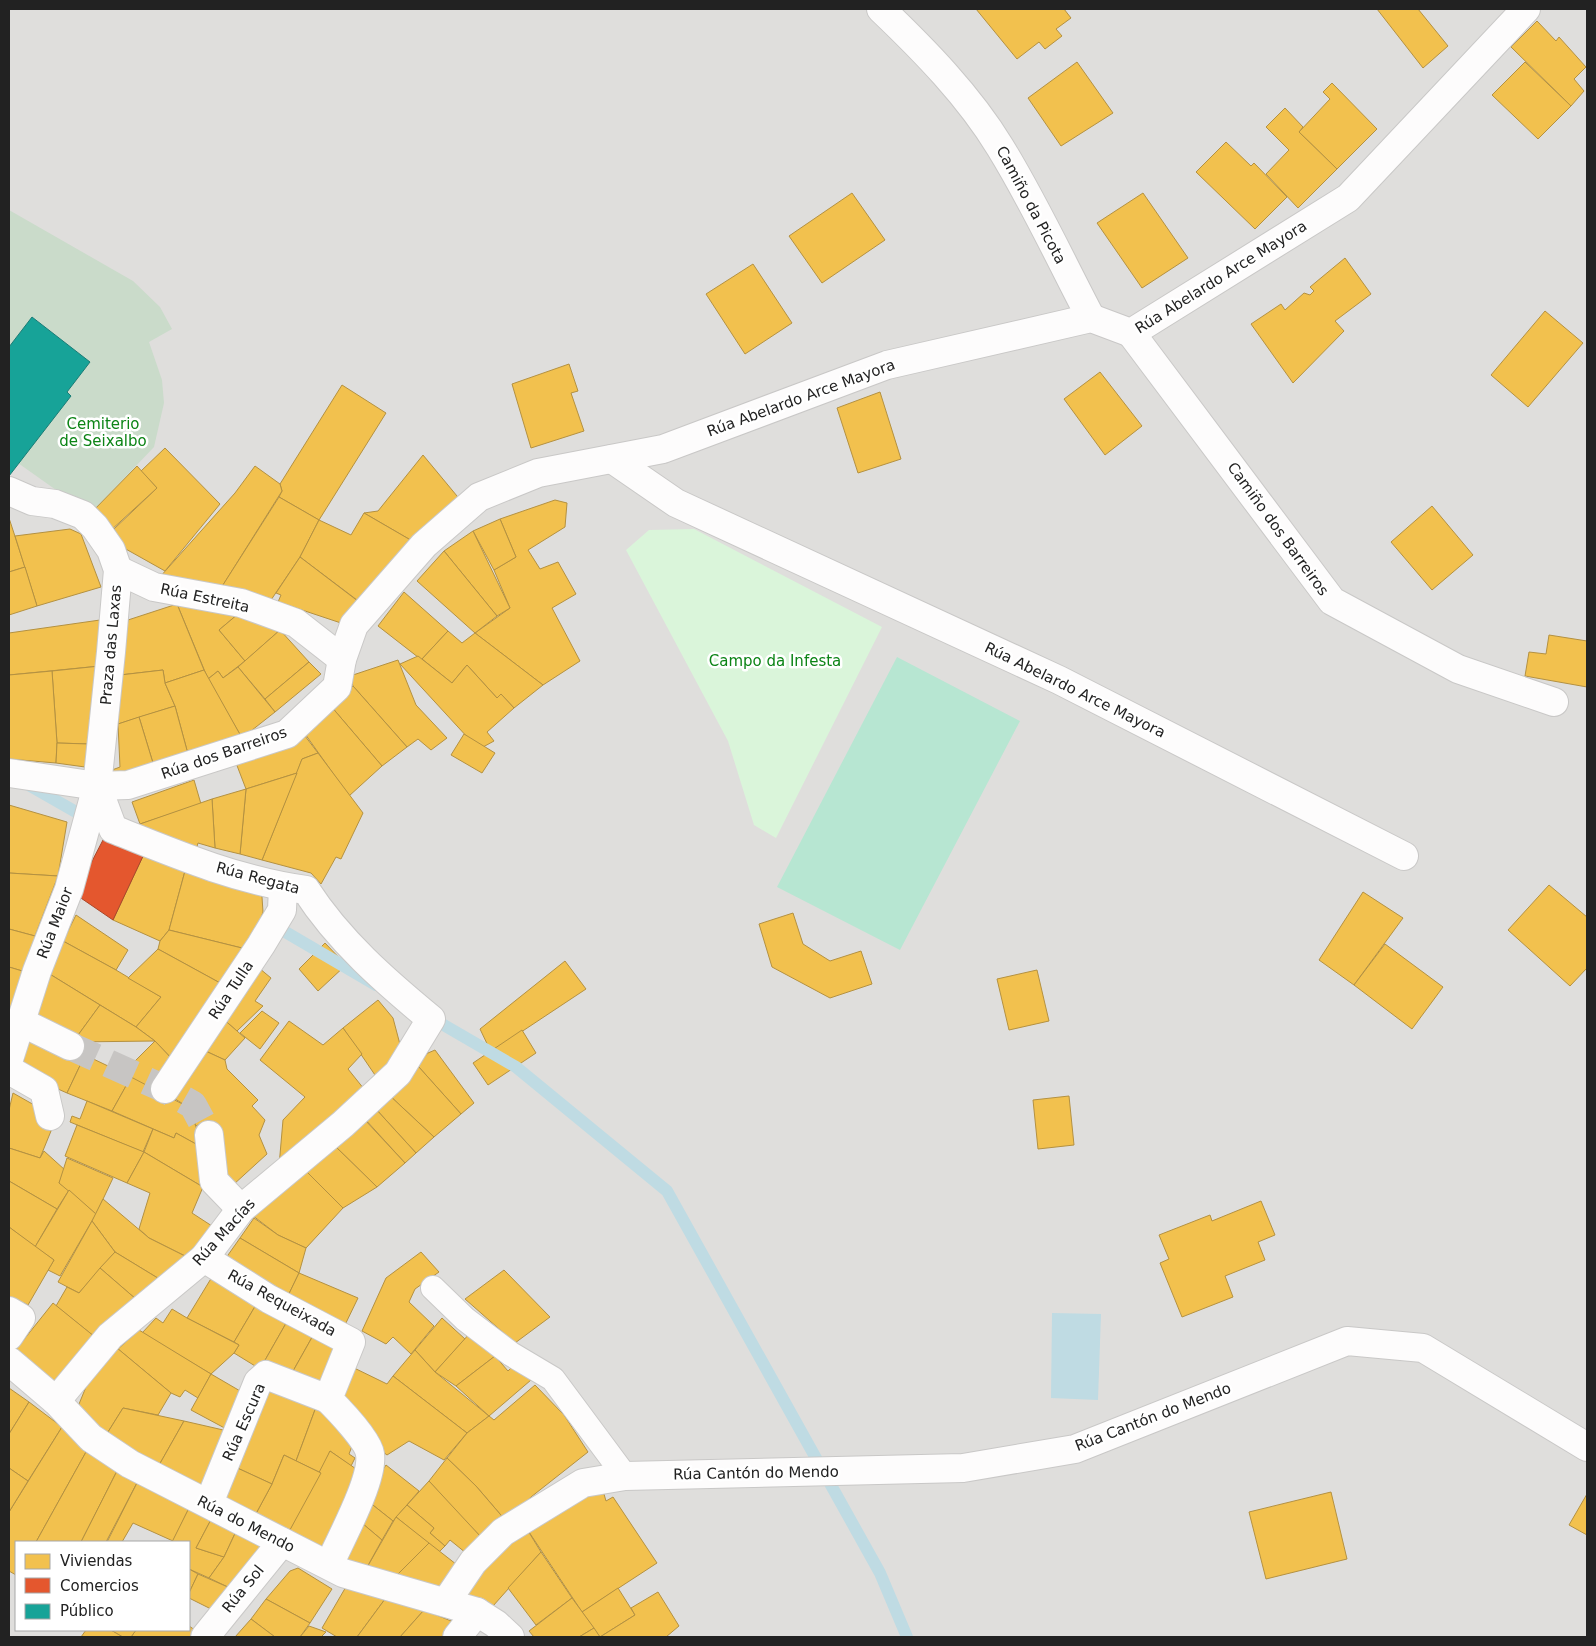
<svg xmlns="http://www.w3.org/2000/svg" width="1596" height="1646" font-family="'DejaVu Sans',sans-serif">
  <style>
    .residential { fill: #dfdedc; fill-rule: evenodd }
    .cemetery { fill: #cadbca }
    .park { fill: #daf5da }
    .pitch { fill: #b7e6d2 }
    .water { fill: #bfdbe3 }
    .homes { fill: #f2c14e; stroke: #b49141 }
    .shops { fill: #e4572e; stroke: #aa472a }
    .public { fill: #17a398; stroke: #1a7c75 }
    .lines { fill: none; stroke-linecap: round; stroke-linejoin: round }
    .stream { stroke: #bfdbe3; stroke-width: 12 }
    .pedestrian-tunnel { stroke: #c7c5c3; stroke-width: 28; stroke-dasharray: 28 14; stroke-linecap: butt }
    .service-casing { stroke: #c9c8c7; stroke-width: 26 }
    .pedestrian-casing { stroke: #c9c8c7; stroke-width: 30 }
    .minor-casing { stroke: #c9c8c7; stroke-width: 30 }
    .service { stroke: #fdfcfc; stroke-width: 24 }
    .pedestrian { stroke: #fdfcfc; stroke-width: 28 }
    .minor { stroke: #fdfcfc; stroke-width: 28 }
    .labels { text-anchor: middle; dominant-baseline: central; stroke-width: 5; stroke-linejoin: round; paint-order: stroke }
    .street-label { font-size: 15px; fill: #222; stroke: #fff }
    .park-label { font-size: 15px; fill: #0c8416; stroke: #fff }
  </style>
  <rect width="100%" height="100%" fill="#f0eeeb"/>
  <path class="residential" d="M9,9H1587V1637H9ZM16,1542H189V1630H16Z"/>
  <path class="cemetery" d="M9,210L133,281L160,307L172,329L149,342L162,380L164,403L154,447L90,514L18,463L71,396L67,392L90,362L33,317L9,347Z"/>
  <path class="park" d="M694,529L882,627L776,838L754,825L728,741L626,550L649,530Z"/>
  <path class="pitch" d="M897,657L1020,721L900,950L777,887Z"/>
  <path class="water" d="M1052,1313L1101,1314L1098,1400L1051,1398Z"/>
  <g class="homes">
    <path d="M976,9H1064L1071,18L1056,29L1062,36L1045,49L1039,42L1017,59Z"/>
    <path d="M1377,9H1418L1448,46L1423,68Z"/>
    <path d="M1537,21L1556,41L1559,37L1586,67L1574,79L1584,91L1571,106L1511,47Z"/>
    <path d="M1077,62L1113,113L1061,146L1028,98Z"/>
    <path d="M1525,62L1571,106L1538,139L1492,95Z"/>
    <path d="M1332,83L1377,129L1337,169L1299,132L1330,99L1323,92Z"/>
    <path d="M1285,108L1303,127L1299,132L1337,169L1298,208L1266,174L1289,150L1266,127Z"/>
    <path d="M1226,142L1251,166L1254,163L1287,197L1255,229L1196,172Z"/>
    <path d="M852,193L885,240L822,283L789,236Z"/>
    <path d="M1143,193L1188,258L1142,288L1097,223Z"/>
    <path d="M1345,258L1371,294L1335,321L1344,331L1293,383L1251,324L1281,304L1285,310L1304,293L1310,295L1314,291L1310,287Z"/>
    <path d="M753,264L792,323L745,354L706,294Z"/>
    <path d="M1545,311L1583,343L1528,407L1491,375Z"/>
    <path d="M569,364L578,391L571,393L584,431L531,448L512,384Z"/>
    <path d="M1100,372L1142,426L1105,455L1064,399Z"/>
    <path d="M342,385L386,413L319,520L279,497L282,491L280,484Z"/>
    <path d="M880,392L901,459L858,473L837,408Z"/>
    <path d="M165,448L220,504L165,571L124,548L114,529L157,488L141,471Z"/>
    <path d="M423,455L462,502L414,542L364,513L378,511Z"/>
    <path d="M137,466L157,488L109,532L90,514Z"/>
    <path d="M255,466L280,484L282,491L218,593L159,578L235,493Z"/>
    <path d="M279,497L319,520L300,557L271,600L221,588Z"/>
    <path d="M555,500L567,503L565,527L528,550L540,569L558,562L576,594L552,608L580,661L543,685L475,633L510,608L494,570L516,557L500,519Z"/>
    <path d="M1432,506L1473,555L1432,590L1391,542Z"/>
    <path d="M364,513L414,542L361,603L300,557L319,520L351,535Z"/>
    <path d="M9,518L25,567L9,572Z"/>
    <path d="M500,519L516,557L494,570L473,531Z"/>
    <path d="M70,529L81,534L101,587L37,606L15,536Z"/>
    <path d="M473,531L510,608L497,616L444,551Z"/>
    <path d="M444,551L497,616L475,633L417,581Z"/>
    <path d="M300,557L363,605L347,625L278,602L281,595L276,593Z"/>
    <path d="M25,567L37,606L9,615V572Z"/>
    <path d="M404,592L448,631L422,659L423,661L378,626Z"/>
    <path d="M177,604L238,614L219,630L245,661L223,678L218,671L208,679Z"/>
    <path d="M177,604L204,670L165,683L163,670L120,675L128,620Z"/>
    <path d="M238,614L280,630L245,661L219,630Z"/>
    <path d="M100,620V666L9,675V633Z"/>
    <path d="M280,630L309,662L265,699L238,667Z"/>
    <path d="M448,631L462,643L475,633L543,685L514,708L501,694L497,698L467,665L452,683L422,659Z"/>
    <path d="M1549,635L1587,641V687L1525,676L1529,652L1546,654Z"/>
    <path d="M418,656L452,683L467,665L497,698L501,694L514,708L487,732L494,741L483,747L469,739L400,664Z"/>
    <path d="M398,660L416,705L447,738L431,750L418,739L407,747L353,686L350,676Z"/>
    <path d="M309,662L321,674L275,712L265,699Z"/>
    <path d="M100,666L89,744L57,743L52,671Z"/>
    <path d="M238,667L275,712L242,738L208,679L218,671L223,678Z"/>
    <path d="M163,670L165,683L175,706L118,724L120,675Z"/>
    <path d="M204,670L242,738L188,754L175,706L165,683Z"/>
    <path d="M52,671L57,743L56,763L9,759V675Z"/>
    <path d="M353,686L407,747L382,766L330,705Z"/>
    <path d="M330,705L382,766L349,796L303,731Z"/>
    <path d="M175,706L188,754L153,763L139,717Z"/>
    <path d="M139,717L153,763L115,778L112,770L120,767L118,724Z"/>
    <path d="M464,734L495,753L482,773L451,755Z"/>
    <path d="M305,736L318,753L302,759L297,773L246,789L236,763Z"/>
    <path d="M57,743L89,744L85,767L56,763Z"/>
    <path d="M318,753L363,813L341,859L336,857L321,884L311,873L262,860L302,759Z"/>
    <path d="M297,773L262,860L240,854L246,789Z"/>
    <path d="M194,780L201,804L140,824L132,802Z"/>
    <path d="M246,789L240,854L215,848L212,799Z"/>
    <path d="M212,799L215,848L198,843L196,850L144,831L140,824Z"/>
    <path d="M9,805L67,822L58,876L9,873Z"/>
    <path d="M144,854L185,871L169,930L160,941L113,920Z"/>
    <path d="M185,871L257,891L262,897L263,912L250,950L169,930Z"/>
    <path d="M9,873L58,876L35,936L9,929Z"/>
    <path d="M1549,885L1587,917V968L1570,986L1508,930Z"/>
    <path d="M1363,892L1403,918L1354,985L1319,960Z"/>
    <path d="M793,913L803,944L830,961L861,951L872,984L830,998L772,967L759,924Z"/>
    <path d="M76,915L128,950L116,970L63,941Z"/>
    <path d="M9,929L35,936L29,973L9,967Z"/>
    <path d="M169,930L250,950L222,984L158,949L160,941Z"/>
    <path d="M63,941L116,970L161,997L136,1027L48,973Z"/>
    <path d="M325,943L346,965L318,991L299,969Z"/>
    <path d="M1385,944L1443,987L1412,1029L1354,985Z"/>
    <path d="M158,949L222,984L173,1060L155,1041L136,1027L161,997L128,978Z"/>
    <path d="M565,961L586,989L491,1052L480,1029Z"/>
    <path d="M9,967L29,973L9,1016Z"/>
    <path d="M259,968L271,978L255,1001L263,1006L237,1031L221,1017Z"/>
    <path d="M1037,970L1049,1021L1009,1030L997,979Z"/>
    <path d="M48,973L100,1005L73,1042L31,1015Z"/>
    <path d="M378,1000L393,1018L402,1052L375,1075L343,1028Z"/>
    <path d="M100,1005L136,1027L155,1041L73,1042Z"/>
    <path d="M262,1011L279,1023L260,1049L240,1033Z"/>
    <path d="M221,1017L245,1038L225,1060L199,1048Z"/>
    <path d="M289,1021L323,1045L343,1028L362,1054L348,1069L364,1089L279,1166L283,1120L305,1097L260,1060Z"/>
    <path d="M522,1030L536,1053L488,1085L473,1063Z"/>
    <path d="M27,1034L85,1055L67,1093L22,1073Z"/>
    <path d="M155,1041L173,1060L151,1090L122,1074Z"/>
    <path d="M199,1048L225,1060L227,1069L258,1100L252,1106L265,1120L259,1135L267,1154L233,1185L224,1174L202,1123L196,1126L188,1107L172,1097Z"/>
    <path d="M435,1050L474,1103L461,1114L417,1065L428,1053Z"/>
    <path d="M85,1055L131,1077L112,1111L67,1093Z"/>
    <path d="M418,1066L461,1114L434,1137L388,1094Z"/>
    <path d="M131,1077L188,1107L205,1149L176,1133L174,1138L112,1111Z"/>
    <path d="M13,1093L43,1110L51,1131L40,1158L9,1148V1110Z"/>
    <path d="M388,1094L434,1137L416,1153L375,1108Z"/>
    <path d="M1069,1096L1074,1145L1038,1149L1033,1100Z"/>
    <path d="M87,1101L153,1129L143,1152L70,1122L72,1116L80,1119Z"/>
    <path d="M375,1108L416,1153L405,1163L364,1118Z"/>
    <path d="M365,1120L405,1163L377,1187L336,1147Z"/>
    <path d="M77,1125L144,1152L127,1183L65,1156Z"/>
    <path d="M153,1129L174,1138L176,1133L205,1149L203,1187L144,1152Z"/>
    <path d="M336,1147L377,1187L343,1208L305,1170Z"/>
    <path d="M9,1148L40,1158L44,1151L65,1170L59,1183L69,1190L57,1209L9,1181Z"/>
    <path d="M144,1152L203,1187L192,1213L212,1226L187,1257L149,1238L139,1229L150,1193L127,1183Z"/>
    <path d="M67,1158L113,1178L96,1214L59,1183Z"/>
    <path d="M305,1170L343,1208L306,1248L278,1235L248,1212Z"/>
    <path d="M9,1181L57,1209L35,1247L9,1227Z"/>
    <path d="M69,1190L96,1214L60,1276L48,1270L54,1260L35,1247Z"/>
    <path d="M103,1199L149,1238L187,1257L161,1280L115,1252L92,1221Z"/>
    <path d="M1261,1201L1275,1235L1258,1242L1265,1260L1225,1276L1233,1297L1182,1317L1160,1263L1169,1259L1159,1235L1210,1215L1212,1221Z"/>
    <path d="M254,1218L278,1235L306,1248L299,1273L240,1238Z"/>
    <path d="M92,1221L115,1252L79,1293L58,1282Z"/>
    <path d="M9,1227L54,1260L28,1305L24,1303L20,1313L9,1308Z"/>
    <path d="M240,1238L299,1273L285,1302L221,1265Z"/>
    <path d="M115,1252L161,1280L137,1300L100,1268Z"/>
    <path d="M421,1252L439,1272L415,1289L409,1302L434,1326L411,1354L393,1337L386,1344L362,1331L386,1278Z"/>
    <path d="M100,1268L137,1300L95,1337L56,1306L67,1287L79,1293Z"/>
    <path d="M504,1270L550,1317L515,1343L465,1299Z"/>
    <path d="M215,1272L260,1298L234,1342L187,1318Z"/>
    <path d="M299,1273L358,1298L343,1329L285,1302Z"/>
    <path d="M260,1298L289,1318L260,1369L234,1353L239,1345L234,1342Z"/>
    <path d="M53,1303L95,1337L57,1384L14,1352Z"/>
    <path d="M172,1309L187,1318L239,1345L234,1353L211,1374L142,1333L156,1318L163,1323Z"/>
    <path d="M289,1318L315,1332L288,1380L260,1369Z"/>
    <path d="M442,1318L465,1339L435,1372L415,1350Z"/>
    <path d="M139,1330L211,1374L198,1398L185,1390L180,1397L171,1393L118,1349Z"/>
    <path d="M315,1332L344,1349L323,1397L288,1380Z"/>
    <path d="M470,1333L495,1356L456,1386L435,1372Z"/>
    <path d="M111,1343L171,1393L158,1415L123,1408L103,1440L86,1420L79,1404L93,1370Z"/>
    <path d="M415,1350L435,1372L489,1416L467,1433L393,1376Z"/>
    <path d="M495,1356L508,1371L515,1364L531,1380L489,1416L456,1386Z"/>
    <path d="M348,1365L387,1384L393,1376L467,1433L444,1460L409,1441L387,1455L360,1435L340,1386Z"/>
    <path d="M211,1374L247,1395L232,1432L191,1410Z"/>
    <path d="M535,1385L564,1415L588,1452L531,1497L506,1521L476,1486L447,1458L467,1433L489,1416L494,1420Z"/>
    <path d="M266,1387L319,1399L296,1461L284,1455L272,1484L233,1466Z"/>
    <path d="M9,1388L29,1402L9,1434Z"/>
    <path d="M319,1399L356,1436L349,1454L355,1458L351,1466L330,1451L321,1473L296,1461Z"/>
    <path d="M29,1402L62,1427L28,1481L9,1468V1434Z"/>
    <path d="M123,1408L184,1421L158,1467L103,1440Z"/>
    <path d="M184,1421L232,1432L205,1494L158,1467Z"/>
    <path d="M62,1427L86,1452L36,1542H16V1575L9,1571V1512Z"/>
    <path d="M330,1451L362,1473L324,1558L285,1539Z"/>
    <path d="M86,1452L118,1469L81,1542H36Z"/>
    <path d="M284,1455L321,1473L285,1539L252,1521L272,1484Z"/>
    <path d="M447,1458L476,1486L506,1521L481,1537L453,1508L429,1481Z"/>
    <path d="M386,1465L419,1491L393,1521L364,1498Z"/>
    <path d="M233,1466L272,1484L252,1521L217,1502Z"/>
    <path d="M9,1468L28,1481L9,1512Z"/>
    <path d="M118,1469L140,1477L106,1542H81Z"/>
    <path d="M140,1477L192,1502L173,1541L133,1523L122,1542H107Z"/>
    <path d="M429,1481L481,1537L466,1553L450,1540L445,1546L430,1533L434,1528L407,1505Z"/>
    <path d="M593,1492L604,1494L606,1501L613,1497L657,1563L582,1612L525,1526Z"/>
    <path d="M1331,1492L1347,1559L1266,1579L1249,1512Z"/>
    <path d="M1587,1494V1535L1569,1525Z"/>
    <path d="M364,1498L393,1521L382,1540L356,1518Z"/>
    <path d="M192,1502L215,1512L196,1548L224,1557L209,1578L189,1569V1542H172Z"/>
    <path d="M407,1505L434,1528L430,1533L445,1546L439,1552L396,1517Z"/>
    <path d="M215,1512L239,1525L224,1557L196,1548Z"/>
    <path d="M396,1517L429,1543L396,1576L366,1569Z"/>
    <path d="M356,1518L382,1540L366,1569L336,1560Z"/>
    <path d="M239,1525L271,1542L230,1588L209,1578L224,1557Z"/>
    <path d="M525,1526L541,1552L493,1606L461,1592Z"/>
    <path d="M429,1543L461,1568L438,1596L396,1576Z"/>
    <path d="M541,1552L572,1598L536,1625L508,1588Z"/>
    <path d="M298,1568L332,1589L310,1623L266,1599L290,1571Z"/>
    <path d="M189,1569L198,1574L189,1593Z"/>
    <path d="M198,1574L230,1588L213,1610L189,1598V1593Z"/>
    <path d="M347,1585L388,1595L357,1637H337L322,1628Z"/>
    <path d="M618,1588L635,1615L600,1637L582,1612Z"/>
    <path d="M658,1592L679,1626L666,1637H600L635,1615L631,1608Z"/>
    <path d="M388,1595L424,1610L400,1637H357Z"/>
    <path d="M572,1598L594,1628L579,1637H534L529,1631Z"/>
    <path d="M266,1599L310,1623L300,1637H275L251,1619Z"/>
    <path d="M424,1610L461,1625L450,1637H400Z"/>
    <path d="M251,1619L275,1637H235Z"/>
    <path d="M189,1626L195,1630L191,1637H131L136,1630H189Z"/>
    <path d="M309,1626L326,1632L321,1637H300Z"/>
    <path d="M594,1628L600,1637H579Z"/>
    <path d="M86,1630H111L123,1637H81Z"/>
    <path d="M111,1630H136L131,1637H123Z"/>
  </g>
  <path class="shops" d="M103,840L144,854L113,920L75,894Z"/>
  <path class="public" d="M32,317L90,362L67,392L71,396L9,476V347Z"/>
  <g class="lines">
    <g class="stream">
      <path d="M27,784L90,820"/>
      <path d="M270,923L376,985"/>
      <path d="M430,1017L516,1067L667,1191L880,1573L907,1637"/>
    </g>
    <path class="pedestrian-tunnel" d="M70,1046L165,1089L193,1105L209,1135"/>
    <defs>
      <path id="service" d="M433,1288L465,1319L511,1354L553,1379L625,1476"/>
      <g id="pedestrian">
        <path d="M19,1021L70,1046"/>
        <path d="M9,1070L44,1090L50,1116"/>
        <path d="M209,1135L214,1181L241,1209"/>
        <path d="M204,1258L269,1299L351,1342L328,1399C338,1409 368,1440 370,1454C374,1479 340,1540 329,1565"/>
        <path d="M9,1311L21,1318L9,1336"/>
        <path d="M209,1503L258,1382L266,1375L328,1399"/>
      </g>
      <g id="minor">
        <path d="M881,9C924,50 969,96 1000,147C1034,202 1061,261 1091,318"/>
        <path d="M1131,333L1332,601L1458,669L1554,702"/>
        <path d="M612,459L676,503L1059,680L1404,856"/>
        <path d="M9,491L32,501L55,504L83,515L95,527L111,550L118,570L111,652L97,786L69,889L37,971L9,1059"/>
        <path d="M118,570L154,587L241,603L296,623L342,659"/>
        <path d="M9,773L97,786L128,785L287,734L337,687L342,659L354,625L424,545L479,497L538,473L663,449L887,365L1091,318L1131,333L1348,198L1526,9"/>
        <path d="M165,1089L261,945L282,910L283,887"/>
        <path d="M9,1361L56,1401L91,1438L130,1464L343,1573L477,1612L496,1624L510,1637"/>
        <path d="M56,1401L110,1336L204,1258L241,1209L343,1124L398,1073L431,1019C385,981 339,941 306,890C239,881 175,854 113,829L97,786"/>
        <path d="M446,1602L473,1562L503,1532L583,1483L625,1476L963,1468L1075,1449L1347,1341L1423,1348L1587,1447"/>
        <path d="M205,1637L282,1542"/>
        <path d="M457,1637L477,1612"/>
      </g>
    </defs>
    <use href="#service" class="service-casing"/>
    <use href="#pedestrian" class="pedestrian-casing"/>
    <use href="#minor" class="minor-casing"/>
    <use href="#service" class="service"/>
    <use href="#pedestrian" class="pedestrian"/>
    <use href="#minor" class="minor"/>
  </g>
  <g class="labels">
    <g class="street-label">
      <text transform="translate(1031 205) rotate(62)">Camiño da Picota</text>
      <text transform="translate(1221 277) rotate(-32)">Rúa Abelardo Arce Mayora</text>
      <text transform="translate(801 398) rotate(-20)">Rúa Abelardo Arce Mayora</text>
      <text transform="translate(1278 529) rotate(54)">Camiño dos Barreiros</text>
      <text transform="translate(205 598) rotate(12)">Rúa Estreita</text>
      <text transform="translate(111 645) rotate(-85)">Praza das Laxas</text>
      <text transform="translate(1075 690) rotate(26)">Rúa Abelardo Arce Mayora</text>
      <text transform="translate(224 753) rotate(-19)">Rúa dos Barreiros</text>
      <text transform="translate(258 878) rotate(15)">Rúa Regata</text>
      <text transform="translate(55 923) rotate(-69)">Rúa Maior</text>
      <text transform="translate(231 990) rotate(-56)">Rúa Tulla</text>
      <text transform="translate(224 1232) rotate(-48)">Rúa Macías</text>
      <text transform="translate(282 1303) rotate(29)">Rúa Requeixada</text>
      <text transform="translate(1153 1417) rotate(-21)">Rúa Cantón do Mendo</text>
      <text transform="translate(244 1422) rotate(-66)">Rúa Escura</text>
      <text transform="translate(756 1473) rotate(-1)">Rúa Cantón do Mendo</text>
      <text transform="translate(246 1524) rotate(27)">Rúa do Mendo</text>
      <text transform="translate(243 1589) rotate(-51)">Rúa Sol</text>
    </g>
    <g class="park-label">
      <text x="103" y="424">Cemiterio<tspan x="103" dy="17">de Seixalbo</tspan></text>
      <text x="775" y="661">Campo da Infesta</text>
    </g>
  </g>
  <rect width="1596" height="1646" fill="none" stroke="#222222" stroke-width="20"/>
  <rect x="15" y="1541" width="175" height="90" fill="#ffffff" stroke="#a7a7a7"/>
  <rect x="25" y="1554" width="25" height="15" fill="#f2c14e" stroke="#a7a7a7"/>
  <text x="60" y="1566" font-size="15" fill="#222222">Viviendas</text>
  <rect x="25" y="1578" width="25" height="15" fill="#e4572e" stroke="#a7a7a7"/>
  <text x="60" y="1591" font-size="15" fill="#222222">Comercios</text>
  <rect x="25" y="1604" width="25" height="15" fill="#17a398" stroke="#a7a7a7"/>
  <text x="60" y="1616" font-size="15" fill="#222222">Público</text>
</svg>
